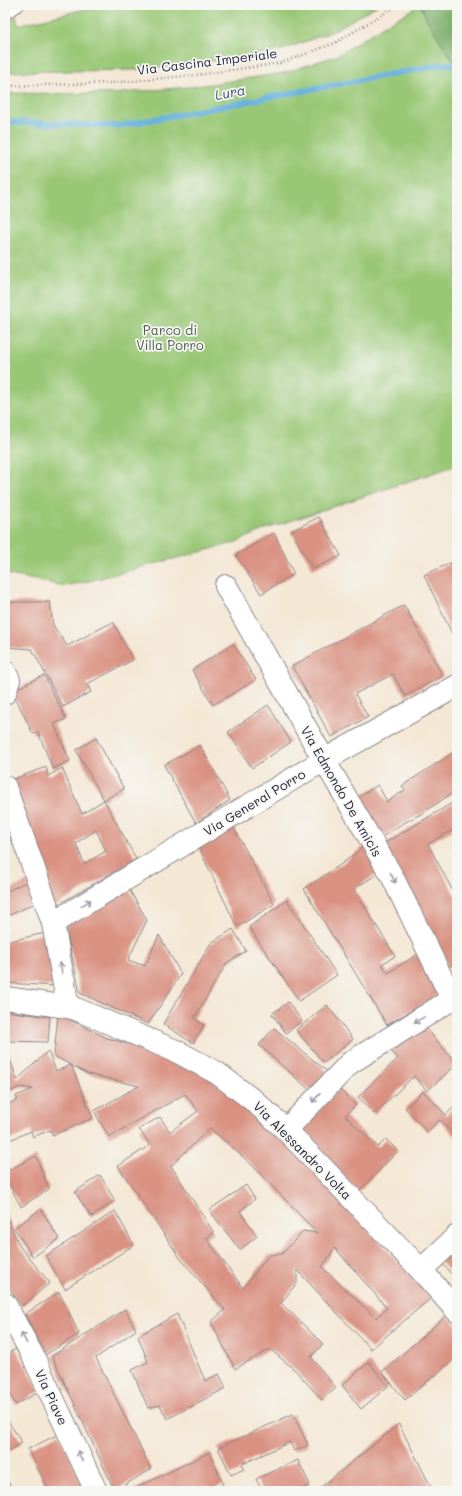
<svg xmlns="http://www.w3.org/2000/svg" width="462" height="1496" font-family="Mali,sans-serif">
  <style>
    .green { fill: #99c775; stroke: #5e7458 }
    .forest { fill: #7aac66; stroke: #4e6750 }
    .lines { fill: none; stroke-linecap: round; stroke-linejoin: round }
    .stream { stroke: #66b1de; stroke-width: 6 }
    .building { fill: #d99181; fill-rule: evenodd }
    .service-casing { stroke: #8b8488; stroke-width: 14 }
    .minor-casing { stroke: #8b8488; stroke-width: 24 }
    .path { stroke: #8b8488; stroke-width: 2.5; stroke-dasharray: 1 3; stroke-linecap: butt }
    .service { stroke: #fff; stroke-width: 12 }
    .minor { stroke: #fff; stroke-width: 22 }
    .oneway { stroke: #9c9ca7 }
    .labels { text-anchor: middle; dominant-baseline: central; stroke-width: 3.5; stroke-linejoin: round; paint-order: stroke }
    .street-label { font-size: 13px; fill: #22223b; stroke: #f6f6f2 }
    .park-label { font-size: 13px; fill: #4c5c4f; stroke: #f6f6f2 }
    .water-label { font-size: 14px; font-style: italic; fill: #3a5474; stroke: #f6f6f2 }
  </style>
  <rect width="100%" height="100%" fill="#f6f6f2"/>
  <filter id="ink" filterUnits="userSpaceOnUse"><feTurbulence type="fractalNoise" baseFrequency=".025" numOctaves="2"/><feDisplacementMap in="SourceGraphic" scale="8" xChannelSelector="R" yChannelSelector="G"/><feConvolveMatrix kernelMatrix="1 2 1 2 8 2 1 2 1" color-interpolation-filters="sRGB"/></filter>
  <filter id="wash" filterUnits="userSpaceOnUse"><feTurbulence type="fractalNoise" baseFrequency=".012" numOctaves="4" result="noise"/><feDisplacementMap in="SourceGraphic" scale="16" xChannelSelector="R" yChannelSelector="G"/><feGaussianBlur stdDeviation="0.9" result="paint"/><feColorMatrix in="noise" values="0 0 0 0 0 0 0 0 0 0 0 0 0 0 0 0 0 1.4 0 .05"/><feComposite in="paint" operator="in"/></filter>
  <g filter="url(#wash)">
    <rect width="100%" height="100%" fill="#f4e7d4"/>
    <g class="green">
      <path d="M103,5H378L331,32L282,50L235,58L135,70L5,72V22L16,16L18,25Z"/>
      <path d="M420,5L427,20L457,67V465L266,529L234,543L85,582L64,586L5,574V93L113,94L197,86L284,73L338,55L380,28Z"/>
    </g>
    <path class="forest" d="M421,5H457V67L427,20Z"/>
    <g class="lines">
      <path class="stream" d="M5,122L118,126L445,64L457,65"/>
    </g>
    <g id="blocks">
      <g class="building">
        <path d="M319,517L341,556L313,569L291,531Z"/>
        <path d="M274,533L294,574L261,594L236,555Z"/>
        <path d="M457,560V644L424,575Z"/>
        <path d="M5,602H50L53,625L67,646L113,622L133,660L87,684L91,692L63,707L32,649L5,647Z"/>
        <path d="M404,605L443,676L405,696L393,674L355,694L368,717L331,737L292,666Z"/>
        <path d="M233,644L256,680L213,705L192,670Z"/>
        <path d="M44,675L66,719L54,724L70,761L53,769L38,732L33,734L12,691Z"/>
        <path d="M268,705L291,742L252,768L228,732Z"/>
        <path d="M96,738L124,789L104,800L76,750Z"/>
        <path d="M200,745L230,800L196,823L164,765Z"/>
        <path d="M457,750V790L421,814L400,825L378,840L355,799L378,785L387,802L405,790L402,786Z"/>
        <path d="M46,767L48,776L62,768L82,814L104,800L136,859L52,908L11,780ZM96,830L106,851L84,864L76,843Z"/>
        <path d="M454,802L457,808V827L428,844L457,899V962L448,967L383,844Z"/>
        <path d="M5,810L13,840L5,842Z"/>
        <path d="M231,822L274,904L237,927L197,844Z"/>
        <path d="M366,845L382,871L354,889L395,956L382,964L388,973L418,954L440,993L387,1025L304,889L340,865Z"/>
        <path d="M28,881L38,902L5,917V892Z"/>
        <path d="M126,884L147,920L128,960L145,966L159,935L181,974L148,1024L80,993L64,919Z"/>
        <path d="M287,900L337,975L299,1001L249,927Z"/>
        <path d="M233,929L246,951L227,963L194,1018L204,1025L193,1043L163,1024L211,943Z"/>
        <path d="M50,932L58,986L5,983V942Z"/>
        <path d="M288,1002L302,1021L286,1033L272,1014Z"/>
        <path d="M327,1005L353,1039L324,1063L296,1030Z"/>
        <path d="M5,1011L50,1017L48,1042L5,1041Z"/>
        <path d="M58,1014L107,1038L169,1055L203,1072L283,1137L431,1298L371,1349L297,1270V1283L281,1303L323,1344L311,1357L336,1388L322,1400L295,1370L270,1349L235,1369L211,1322L225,1310L180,1258L118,1166L150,1145L139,1129L160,1117L170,1132L198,1111L185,1094L109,1137L94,1111L139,1086L88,1074L71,1065L93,1118L53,1135L50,1130L33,1137L31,1131L5,1142V1105L18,1100L16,1096L33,1089L20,1087L5,1094V1057L9,1056L17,1080L48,1051L56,1071L71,1065L54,1056ZM210,1128L252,1165L317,1233L303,1231L282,1254L269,1255L243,1288L206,1238L214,1233L171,1166ZM335,1248L387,1308L376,1318L322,1267Z"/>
        <path d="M421,1022L457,1064L427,1091L414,1076L374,1114L358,1097L398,1058L390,1050Z"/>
        <path d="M274,1028L329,1073L313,1093L259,1045Z"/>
        <path d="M339,1089L356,1105L345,1116L378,1147L386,1139L398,1151L359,1191L298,1132Z"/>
        <path d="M423,1091L446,1115L457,1104V1138L440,1120L427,1132L405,1108Z"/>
        <path d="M36,1156L49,1189L21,1207L5,1176V1172Z"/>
        <path d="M100,1175L115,1201L91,1217L75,1192Z"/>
        <path d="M246,1185L255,1199L240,1211L257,1236L240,1250L209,1210Z"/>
        <path d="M41,1209L59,1239L33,1257L14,1228Z"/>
        <path d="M115,1211L134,1245L65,1289L46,1256Z"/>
        <path d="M5,1212L20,1247L50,1283L22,1306L5,1282Z"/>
        <path d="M457,1245V1280L440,1261Z"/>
        <path d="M59,1292L79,1334L45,1355L25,1314Z"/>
        <path d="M125,1309L136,1330L96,1358L151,1469L115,1491L52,1356Z"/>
        <path d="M177,1314L205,1381L219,1374L226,1388L167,1419L160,1405L148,1408L132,1370L148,1362L138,1336Z"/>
        <path d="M447,1315L457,1326V1357L405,1400L382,1372Z"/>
        <path d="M16,1349L40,1391L16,1405L5,1384V1355Z"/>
        <path d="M369,1362L388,1386L361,1409L342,1385Z"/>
        <path d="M293,1414L308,1445L294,1451L290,1442L242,1464L244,1469L231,1475L218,1448Z"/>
        <path d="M8,1421L22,1443L5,1454V1423Z"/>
        <path d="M399,1424L433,1491H323L321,1487Z"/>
        <path d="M59,1434L87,1491H49L28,1449Z"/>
        <path d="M210,1452L223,1484L211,1491H130Z"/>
        <path d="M298,1460L310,1485L296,1491H262L256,1479Z"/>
        <path d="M5,1476L13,1491H5Z"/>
      </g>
    </g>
  </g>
  <g filter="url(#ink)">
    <use href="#blocks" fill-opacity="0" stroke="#8b8488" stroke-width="1"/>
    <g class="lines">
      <defs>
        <path id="service" d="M5,13L18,5"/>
        <g id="minor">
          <path d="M226,586L324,760L392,876L452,999"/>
          <path d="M5,672L9,680L5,693"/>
          <path d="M5,787L53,923L68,1007"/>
          <path d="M53,923L324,760L457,686"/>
          <path d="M5,998L68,1007L76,1009L178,1052L217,1073L254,1101L286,1130L421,1270L457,1311"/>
          <path d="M286,1130L350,1063L457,996"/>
          <path d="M421,1270L457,1236"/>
          <path d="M5,1304L33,1356L96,1491"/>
        </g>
      </defs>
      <use href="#service" class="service-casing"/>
      <use href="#minor" class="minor-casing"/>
      <path class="path" d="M5,86L111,83L196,75L281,63L335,43L398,5"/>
      <use href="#service" class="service"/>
      <use href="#minor" class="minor"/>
    </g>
    <defs><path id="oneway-shaft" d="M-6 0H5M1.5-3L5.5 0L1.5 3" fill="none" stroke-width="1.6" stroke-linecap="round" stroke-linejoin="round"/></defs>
    <g class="oneway">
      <use href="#oneway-shaft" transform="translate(393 878) rotate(63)"/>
      <use href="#oneway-shaft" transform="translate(86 903) rotate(-31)"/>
      <use href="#oneway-shaft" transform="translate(61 968) rotate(-100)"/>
      <use href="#oneway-shaft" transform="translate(419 1020) rotate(148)"/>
      <use href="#oneway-shaft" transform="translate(316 1098) rotate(133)"/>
      <use href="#oneway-shaft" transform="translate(24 1338) rotate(-118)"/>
      <use href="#oneway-shaft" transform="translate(80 1456) rotate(-115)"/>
    </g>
  </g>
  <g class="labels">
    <g class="street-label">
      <text transform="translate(207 61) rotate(-7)">Via Cascina Imperiale</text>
      <text transform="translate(342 791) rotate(60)">Via Edmondo De Amicis</text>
      <text transform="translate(254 802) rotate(-31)">Via General Porro</text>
      <text transform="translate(303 1150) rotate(45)">Via Alessandro Volta</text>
      <text transform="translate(52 1397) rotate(65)">Via Piave</text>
    </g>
    <g class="park-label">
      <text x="170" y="329">Parco di<tspan x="170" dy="15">Villa Porro</tspan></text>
    </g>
    <g class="water-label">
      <text transform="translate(230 92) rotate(-11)">Lura</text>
    </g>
  </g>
  <rect width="462" height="1496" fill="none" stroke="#f6f6f2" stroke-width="20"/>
</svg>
